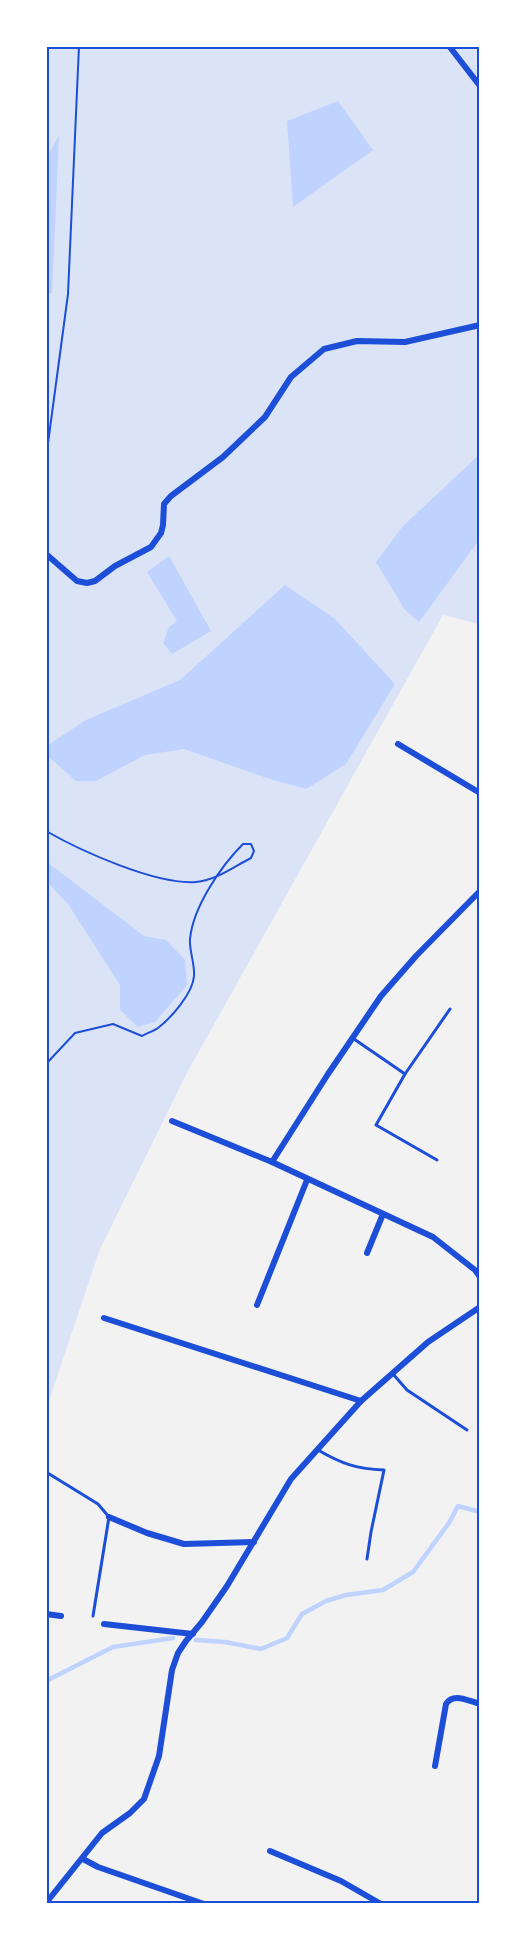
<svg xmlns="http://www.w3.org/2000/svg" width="526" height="1950" font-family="Quicksand,sans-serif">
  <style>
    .green { fill: #dbe4f7 }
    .water { fill: #bfd3fe }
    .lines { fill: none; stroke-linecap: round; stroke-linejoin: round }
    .stream { stroke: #bfd3fe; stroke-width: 4.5 }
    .path { stroke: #1d4ed8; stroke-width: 2 }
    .service { stroke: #1d4ed8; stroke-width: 3 }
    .minor { stroke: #1d4ed8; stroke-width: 6 }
    .neatline { fill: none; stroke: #1d4ed8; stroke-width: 2 }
  </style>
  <rect width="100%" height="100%" fill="#f2f2f2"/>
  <path class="green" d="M47,47H479V624L443,615L188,1071L100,1249L47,1407Z"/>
  <g class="water">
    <path d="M338,101L373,150L293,207L287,121Z"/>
    <path d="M59,136L52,293H46L47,157Z"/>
    <path d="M479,455V540L419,622L405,610L376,562L403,526Z"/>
    <path d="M169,556L211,631L172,654L163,643L169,627L177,621L147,572Z"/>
    <path d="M285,585L335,619L395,684L346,764L306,789L270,779L184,749L145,755L96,781H76L49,757L48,745L86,720L180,680Z"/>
    <path d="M47,862L144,936L166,940L185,960L187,985L155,1022L138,1027L120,1010V985L68,904L47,882Z"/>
  </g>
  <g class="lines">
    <g class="stream">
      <path d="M196,1640L225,1642L261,1649L287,1638L302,1614L326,1601L346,1595L383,1590L413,1572L449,1523L458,1506L480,1512"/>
      <path d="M46,1681L113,1647L173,1638"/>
    </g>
    <g class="path">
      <path d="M46,458L68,294L79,46"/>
      <path d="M46,831C81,851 156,885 196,882C217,880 233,867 251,858L254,851L251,844H243C221,866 193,907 190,939C189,950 195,964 194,976C193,993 171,1018 158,1028C154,1031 147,1033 142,1036L113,1024L75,1033L46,1064"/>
    </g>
    <g class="service">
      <path d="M354,1039L405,1074L450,1009"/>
      <path d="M405,1074L376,1125L437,1160"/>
      <path d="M393,1374L407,1390L467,1430"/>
      <path d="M318,1450C342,1464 357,1469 384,1470L371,1532L367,1559"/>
      <path d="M46,1472L98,1504L109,1517L93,1616"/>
    </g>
    <g class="minor">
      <path d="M449,46L480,86"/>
      <path d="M46,554L77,581L87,583L95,581L115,566L151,547L161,533L163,525L164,504L171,496L223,457L265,417L291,377L324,349L357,341L405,342L480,325"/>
      <path d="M398,744L480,793"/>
      <path d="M480,891L416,956L381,996L328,1074L272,1162L433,1237L475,1270L480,1277"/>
      <path d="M172,1121L272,1162"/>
      <path d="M367,1253L383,1214"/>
      <path d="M257,1305L307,1180"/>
      <path d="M104,1318L361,1401"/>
      <path d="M109,1517L147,1533L184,1544L254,1542"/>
      <path d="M46,1614L61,1616"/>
      <path d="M104,1624L193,1634"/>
      <path d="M435,1766L446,1704C453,1693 466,1700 477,1703"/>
      <path d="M270,1851L341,1881L381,1904"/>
      <path d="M83,1859L98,1867L204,1904"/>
      <path d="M46,1903L102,1833L130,1813L144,1799L159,1756L172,1670L178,1653L186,1641L202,1622L227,1586L291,1479L361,1401L428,1342L480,1307"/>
    </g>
  </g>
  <rect width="526" height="1950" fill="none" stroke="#ffffff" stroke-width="96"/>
  <rect x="48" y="48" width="430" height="1854" class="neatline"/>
</svg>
